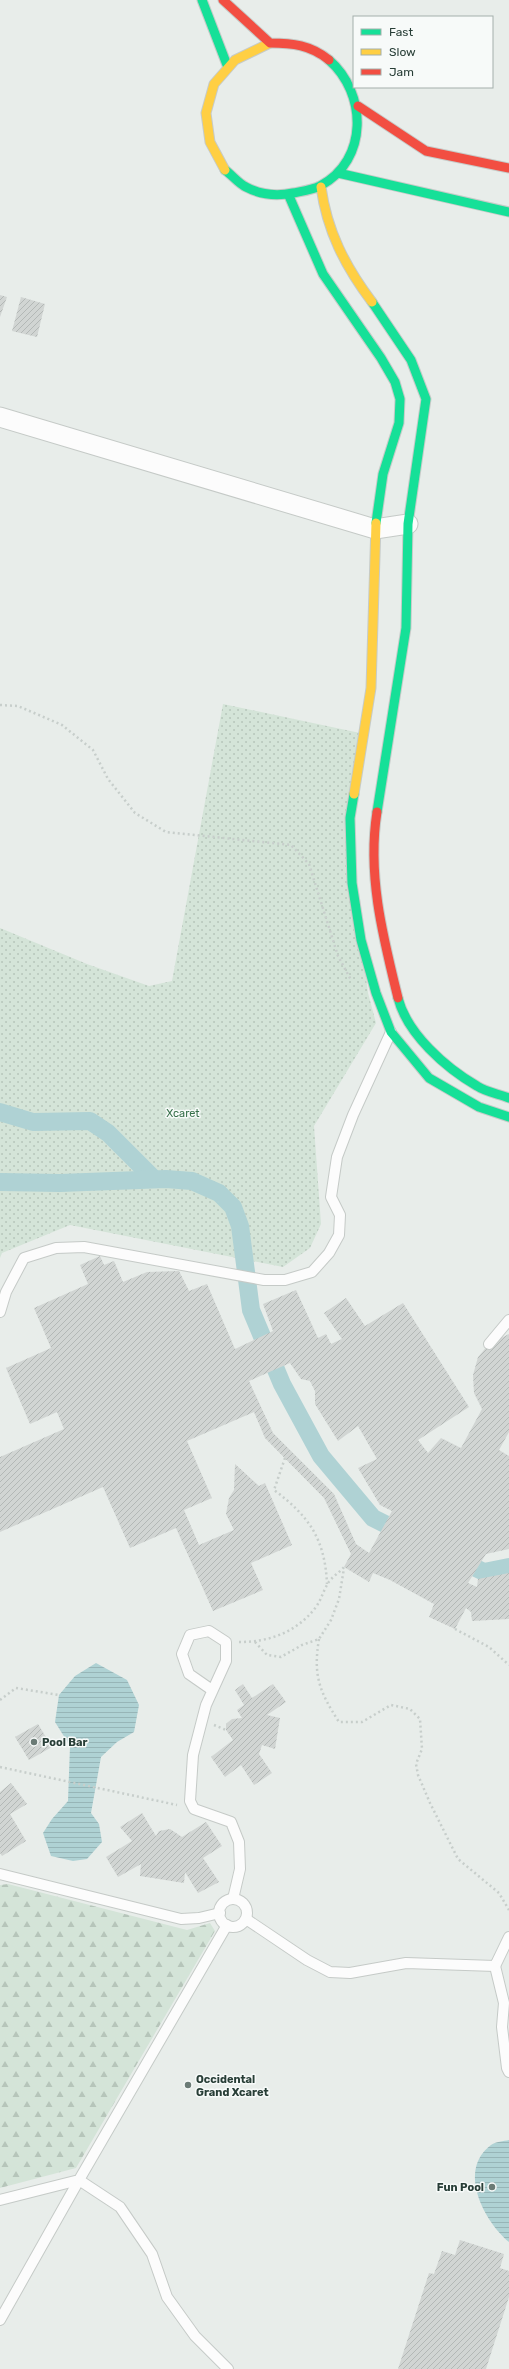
<svg xmlns="http://www.w3.org/2000/svg" width="509" height="2369" font-family="Rubik,sans-serif">
  <style>
    .forest { fill: url(#forest-firs) }
    .park { fill: url(#park-dots) }
    .water { fill: url(#water-rules) }
    .lines { fill: none; stroke-linecap: round; stroke-linejoin: round }
    .canal { stroke: #afd2d4; stroke-width: 18 }
    .building { fill: url(#building-hatch); fill-rule: evenodd }
    .lane-casing { stroke: #c5cac7; stroke-width: 12 }
    .street-casing { stroke: #c5cac7; stroke-width: 21 }
    .fast-casing { stroke: #c6cbc8; stroke-width: 11 }
    .slow-casing { stroke: #c6cbc8; stroke-width: 11 }
    .jam-casing { stroke: #c6cbc8; stroke-width: 11 }
    .path { stroke: #c7cecb; stroke-width: 2.5; stroke-dasharray: 2 3; stroke-linecap: butt }
    .lane { stroke: #fcfcfc; stroke-width: 10 }
    .street { stroke: #fcfcfc; stroke-width: 19 }
    .fast { stroke: #16e098; stroke-width: 9 }
    .slow { stroke: #ffcf43; stroke-width: 9 }
    .jam { stroke: #f24e42; stroke-width: 9 }
    .poi-dot { fill: #6b7b76; stroke: #f7faf9; stroke-width: 1.5 }
    .labels { text-anchor: middle; dominant-baseline: central; stroke-width: 3; stroke-linejoin: round; paint-order: stroke }
    .park-label { font-size: 11px; fill: #37704a; stroke: #f7faf9 }
    .poi-label { font-size: 11px; font-weight: bold; fill: #283e37; stroke: #f7faf9; text-anchor: start }
  </style>
  <defs>
    <pattern id="forest-firs" width="22" height="20" patternUnits="userSpaceOnUse"><rect width="22" height="20" fill="#d4e4d8"/><path d="M5 1l3.5 6h-7zM16 11l3.5 6h-7z" fill="#b6c5ba"/></pattern>
    <pattern id="park-dots" width="8" height="8" patternUnits="userSpaceOnUse"><rect width="8" height="8" fill="#d4e4d8"/><path d="M2 2h.1M6 6h.1" fill="none" stroke="#b6c5ba" stroke-width="1.8" stroke-linecap="round"/></pattern>
    <pattern id="water-rules" width="6" height="5" patternUnits="userSpaceOnUse"><rect width="6" height="5" fill="#afd2d4"/><path d="M0 2.5h6" fill="none" stroke="#97b5b7"/></pattern>
    <pattern id="building-hatch" width="6" height="6" patternUnits="userSpaceOnUse"><rect width="6" height="6" fill="#d1d5d3"/><path d="M-1 1l2-2M0 6l6-6M5 7l2-2" fill="none" stroke="#b3b8b6"/></pattern>
  </defs>
  <rect width="100%" height="100%" fill="#e8edea"/>
  <path class="forest" d="M8,1884L187,1930L210,1923L215,1931L76,2168L0,2188V1885Z"/>
  <path class="park" d="M223,704L360,733L346,815L368,993L376,1023L314,1126L321,1224L310,1248L283,1267L70,1225L2,1253L0,1258V928L87,964L149,986L172,981Z"/>
  <g class="water">
    <path d="M96,1663L127,1680L139,1705L134,1732L117,1742L101,1757L91,1813L99,1824L102,1842L87,1859L73,1861L51,1856L43,1833L52,1819L68,1801L70,1746L55,1722L59,1695L75,1676Z"/>
    <path d="M509,2140V2242C484,2221 457,2170 491,2145C495,2142 504,2141 509,2140Z"/>
  </g>
  <g class="lines">
    <g class="canal">
      <path d="M0,1112L33,1122L90,1121L108,1133L154,1179"/>
      <path d="M0,1182L60,1183L166,1179L192,1181L219,1193L233,1207L240,1226L251,1310L282,1384L321,1456L373,1518L407,1535"/>
      <path d="M455,1558L484,1572L509,1567"/>
    </g>
  </g>
  <g class="building">
    <path d="M0,295L7,297L0,317Z"/>
    <path d="M21,297L45,304L37,337L12,331Z"/>
    <path d="M100,1256L104,1265L114,1261L123,1282L147,1272L179,1271L189,1291L207,1284L235,1349L273,1331L263,1304L296,1290L318,1338L326,1334L331,1344L342,1339L324,1313L346,1298L365,1326L403,1303L469,1407L418,1440L428,1453L441,1438L461,1448L482,1409L474,1393L473,1375L478,1357L489,1344L509,1334V1432L499,1450L509,1456V1549L486,1554L468,1583L477,1587L478,1579L509,1573V1619L472,1621L471,1612L466,1608L455,1629L429,1617L434,1604L390,1580L373,1573L369,1582L344,1567L351,1554L324,1498L265,1438L254,1412L187,1441L212,1498L184,1510L199,1545L234,1530L226,1514L229,1498L234,1490L235,1464L259,1486L265,1483L292,1545L251,1563L263,1590L213,1611L176,1528L130,1548L103,1487L0,1532V1457L64,1429L57,1412L30,1424L6,1368L51,1348L34,1308L88,1284L80,1265ZM290,1363L301,1379L310,1381L315,1391V1404L338,1441L358,1426L377,1459L358,1468L380,1505L392,1511L369,1553L356,1544L334,1494L273,1433L249,1381Z"/>
    <path d="M243,1684L252,1698L273,1684L286,1702L267,1715L280,1718L275,1749L262,1745L259,1754L272,1773L254,1785L241,1765L225,1777L211,1757L233,1740L226,1730V1724L232,1719L242,1718L237,1710L244,1705L235,1690Z"/>
    <path d="M38,1724L52,1747L29,1760L15,1737Z"/>
    <path d="M11,1783L27,1804L10,1814L26,1841L2,1856L0,1853V1792Z"/>
    <path d="M142,1813L156,1836L159,1831L170,1829L182,1837L206,1822L222,1846L203,1858L219,1882L198,1893L185,1872L184,1883L140,1876L141,1864L118,1877L106,1857L132,1841L120,1827Z"/>
    <path d="M460,2240L504,2254L500,2268L509,2271V2297L486,2369H398L429,2273L434,2274L442,2251L455,2255Z"/>
  </g>
  <g class="lines">
    <defs>
      <g id="lane">
        <path d="M0,1312L6,1292L24,1258L56,1248L84,1247L264,1280H285L312,1272L329,1253L339,1235L340,1215L331,1197L337,1157L353,1115L391,1032"/>
        <path d="M489,1344L509,1320"/>
        <path d="M212,1690L189,1674L182,1654L190,1635L209,1631L226,1642V1661L206,1705L193,1755L190,1801L194,1809L231,1822L239,1842L240,1869L233,1899"/>
        <path d="M0,1874L181,1919L199,1918L220,1913"/>
        <circle cx="233" cy="1913" r="14"/>
        <path d="M246,1919L307,1960L330,1972L350,1973L406,1963L495,1966L509,1937"/>
        <path d="M495,1966L504,2003L502,2027L507,2068L509,2072"/>
        <path d="M0,2200L79,2180L227,1925"/>
        <path d="M0,2320L79,2180L120,2207L152,2254L167,2297L195,2336L228,2369"/>
      </g>
      <path id="street" d="M0,417L375,529L408,524"/>
      <g id="fast">
        <path d="M202,0L227,65"/>
        <path d="M225,170C232,175 239,184 246,187C261,195 278,196 293,193C303,191 312,190 320,186C369,160 367,93 329,60"/>
        <path d="M338,173L509,212"/>
        <path d="M289,196L323,274L381,358L395,382L400,399L399,423L383,474L376,523"/>
        <path d="M372,302L411,360L426,399L408,524L406,628L377,812"/>
        <path d="M354,794L350,818L352,883L361,940L376,993L391,1032L429,1078L479,1107L509,1117"/>
        <path d="M398,998C407,1034 446,1068 477,1086C486,1092 499,1094 509,1098"/>
      </g>
      <g id="slow">
        <path d="M225,170L210,142L206,113L214,84L235,60L270,43"/>
        <path d="M321,187C327,231 345,266 372,302"/>
        <path d="M354,794L371,688L376,523"/>
      </g>
      <g id="jam">
        <path d="M223,0L270,43C292,43 311,45 329,60"/>
        <path d="M358,106L426,151L509,168"/>
        <path d="M377,812C367,875 383,937 398,998"/>
      </g>
    </defs>
    <use href="#lane" class="lane-casing"/>
    <use href="#street" class="street-casing"/>
    <use href="#fast" class="fast-casing"/>
    <use href="#slow" class="slow-casing"/>
    <use href="#jam" class="jam-casing"/>
    <g class="path">
      <path d="M0,705L18,706L62,725L93,750L108,779L135,813L166,832L291,845L309,864L338,956L351,980"/>
      <path d="M285,1458L274,1490C309,1516 325,1539 327,1584"/>
      <path d="M455,1629L489,1647L509,1665"/>
      <path d="M319,1639C313,1675 319,1691 339,1722H362L391,1705L410,1709L420,1719L422,1749L416,1764L418,1775L430,1803L458,1859L499,1893L509,1910"/>
      <path d="M239,1642C270,1642 297,1632 316,1607C321,1600 323,1592 327,1585C330,1578 339,1573 344,1567"/>
      <path d="M255,1642L267,1655L281,1657L302,1645L319,1639L331,1620L339,1599L344,1568"/>
      <path d="M0,1700L16,1688L59,1695"/>
      <path d="M214,1725L226,1730"/>
      <path d="M0,1767L177,1805"/>
    </g>
    <use href="#lane" class="lane"/>
    <use href="#street" class="street"/>
    <use href="#fast" class="fast"/>
    <use href="#slow" class="slow"/>
    <use href="#jam" class="jam"/>
  </g>
  <g class="poi-dot">
    <circle cx="34" cy="1742" r="4"/>
    <circle cx="188" cy="2085" r="4"/>
    <circle cx="492" cy="2187" r="4"/>
  </g>
  <g class="labels">
    <g class="park-label">
      <text x="183" y="1113">Xcaret</text>
    </g>
    <g class="poi-label">
      <text x="42" y="1742">Pool Bar</text>
      <text x="196" y="2079">Occidental<tspan x="196" dy="13">Grand Xcaret</tspan></text>
      <text x="484" y="2187" text-anchor="end">Fun Pool</text>
    </g>
  </g>
  <rect x="353" y="16" width="140" height="72" fill="#f7faf9" stroke="#a4afab"/>
  <rect x="361" y="29" width="20" height="6" fill="#16e098" stroke="#a4afab"/>
  <text x="389" y="36" font-size="12" fill="#283e37">Fast</text>
  <rect x="361" y="49" width="20" height="6" fill="#ffcf43" stroke="#a4afab"/>
  <text x="389" y="56" font-size="12" fill="#283e37">Slow</text>
  <rect x="361" y="69" width="20" height="6" fill="#f24e42" stroke="#a4afab"/>
  <text x="389" y="76" font-size="12" fill="#283e37">Jam</text>
</svg>
